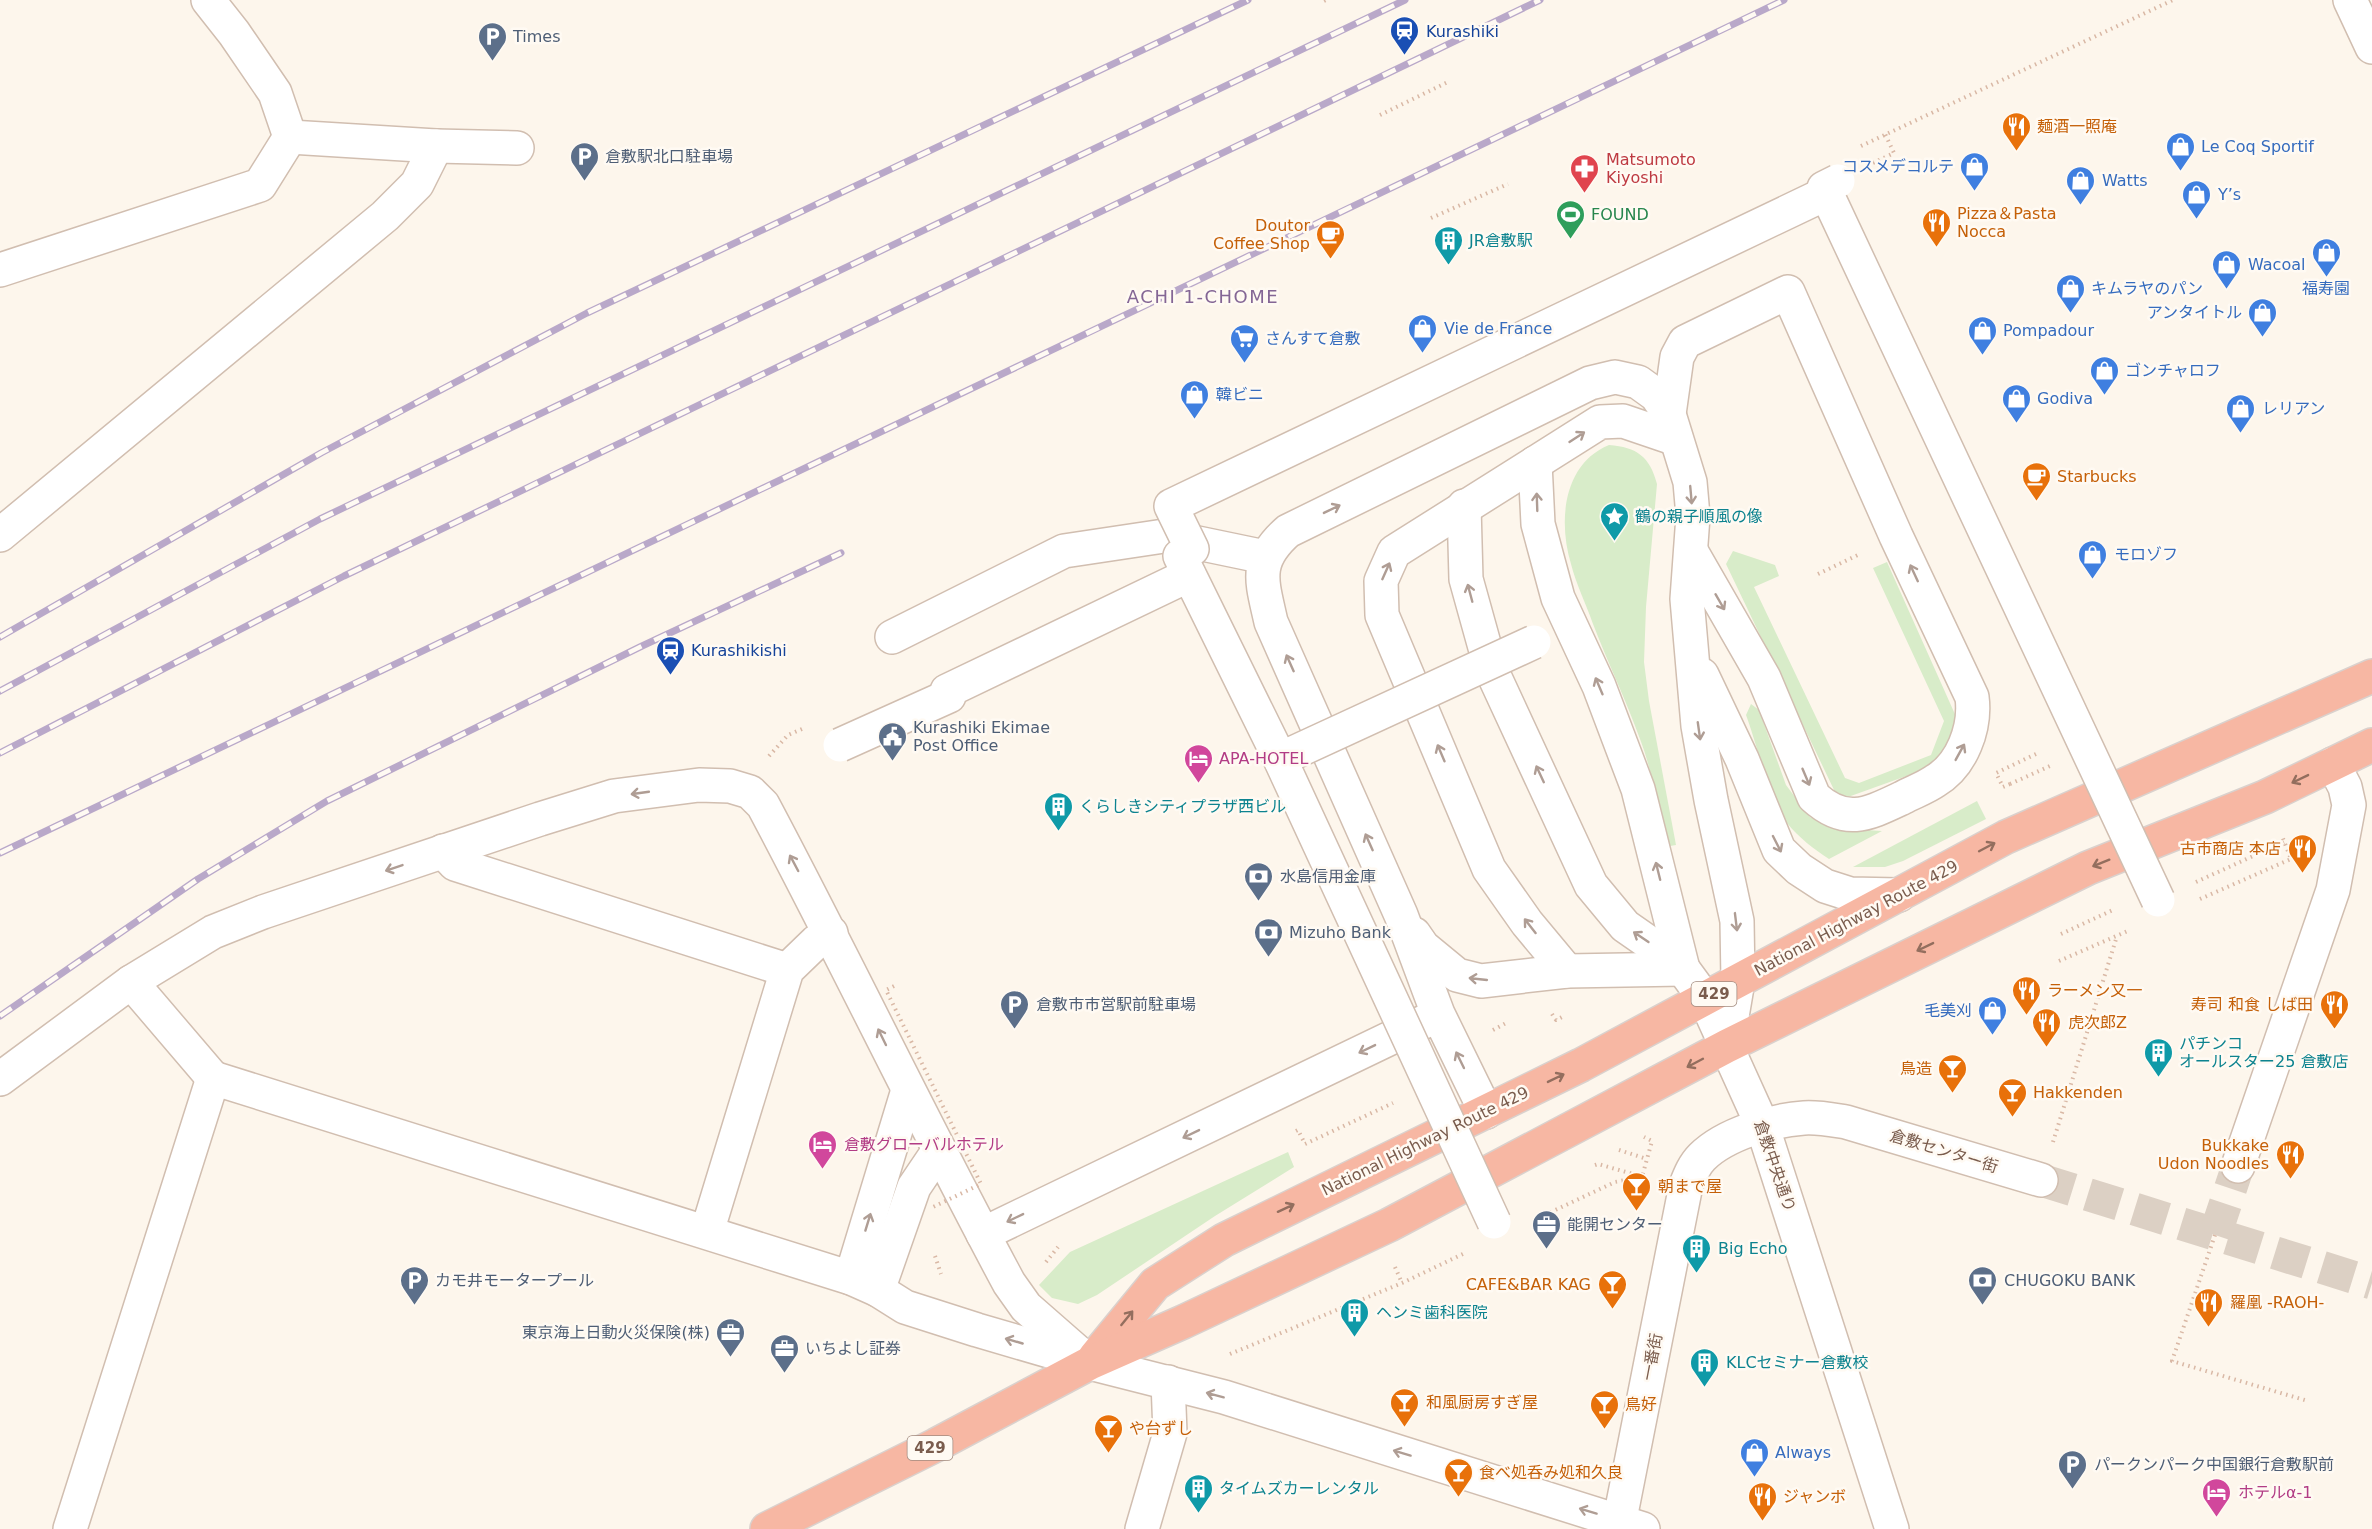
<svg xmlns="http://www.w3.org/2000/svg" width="2372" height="1529" font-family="'DejaVu Sans','Noto Sans JP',sans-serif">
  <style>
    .green { fill: #d8ecc9 }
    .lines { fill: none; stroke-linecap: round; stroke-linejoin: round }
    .minor-tunnel { stroke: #dcd0c4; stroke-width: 33; stroke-dasharray: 33 16; stroke-linecap: butt }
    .minor-casing { stroke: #d1beb0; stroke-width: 36 }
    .highway-casing { stroke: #dad1cd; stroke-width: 36 }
    .path { stroke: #d9b8a5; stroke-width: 4; stroke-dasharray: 1.5 4.5; stroke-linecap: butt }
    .minor { stroke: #fff; stroke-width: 33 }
    .highway { stroke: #f7b7a3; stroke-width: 33 }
    .rail-casing { stroke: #b9a8c9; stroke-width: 7 }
    .rail { stroke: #fffaf3; stroke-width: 4.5; stroke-dasharray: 14; stroke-linecap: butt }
    .minor-bridge-casing { stroke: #d1beb0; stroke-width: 36; stroke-linecap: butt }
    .path-bridge { stroke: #d9b8a5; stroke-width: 4; stroke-dasharray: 1.5 4.5; stroke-linecap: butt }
    .minor-bridge { stroke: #fff; stroke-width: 33 }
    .oneway { stroke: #af9d94 }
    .oneway2 { stroke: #936e5e }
    .labels { text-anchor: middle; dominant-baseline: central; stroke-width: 5; stroke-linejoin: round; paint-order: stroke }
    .shield { fill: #fffaf3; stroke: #a28b7f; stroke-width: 1.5 }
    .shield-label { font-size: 15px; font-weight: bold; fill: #7a5c4d }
    .transit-label { font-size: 16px; fill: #164399; stroke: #fffaf3; text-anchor: start }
    .service-label { font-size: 16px; fill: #4e5e75; stroke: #fffaf3; text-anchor: start }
    .food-label { font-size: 16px; fill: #c56008; stroke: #fffaf3; text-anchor: start }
    .shop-label { font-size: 16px; fill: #366cbe; stroke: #fffaf3; text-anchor: start }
    .health-label { font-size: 16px; fill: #be3a42; stroke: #fffaf3; text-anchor: start }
    .leisure-label { font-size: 16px; fill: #27864d; stroke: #fffaf3; text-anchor: start }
    .culture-label { font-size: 16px; fill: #0d838f; stroke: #fffaf3; text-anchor: start }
    .hotel-label { font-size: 16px; fill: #b23c85; stroke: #fffaf3; text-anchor: start }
    .street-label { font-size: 16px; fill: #7a5c4d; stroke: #fffaf3 }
    .neighbourhood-label { font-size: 18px; letter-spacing: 1.5px; fill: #846695; stroke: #fffaf3 }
  </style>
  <rect width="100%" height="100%" fill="#fdf6ec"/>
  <g class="green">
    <path d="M1609,445C1637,447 1650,457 1657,484L1646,607L1644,662L1649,701L1676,845L1670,846L1665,837C1657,805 1652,770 1640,739C1626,700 1608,663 1593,624C1586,604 1576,584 1571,564C1558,521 1563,464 1609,445Z"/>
    <path d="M1733,551L1775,565L1779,576L1754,587L1845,778L1859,783L1931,755L1944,721L1873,568L1887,562L1958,721L1937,765L1848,797L1835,792L1726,564Z"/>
    <path d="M1751,704L1759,710L1786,785L1810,817L1833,828L1882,831L1829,859C1814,849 1799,838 1787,823C1771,802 1756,742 1746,715Z"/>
    <path d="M1977,801L1986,819L1903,861L1885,867H1853Z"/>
    <path d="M1288,1152L1294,1167L1215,1216L1097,1295L1078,1304L1052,1298L1039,1285L1070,1252Z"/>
  </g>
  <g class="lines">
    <g class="minor-tunnel">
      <path d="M2041,1180L2372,1283"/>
      <path d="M2215,1235L2238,1166"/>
    </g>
    <defs>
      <g id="minor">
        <path d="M208,0L234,33L275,93L290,137"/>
        <path d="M2350,0L2372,47"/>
        <path d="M436,146L517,148"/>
        <path d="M0,270L260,185L290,137"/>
        <path d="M1669,414L1677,357L1685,342L1788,292L1896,536L1972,697C1976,728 1962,765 1935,781C1925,788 1913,792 1902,798C1868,814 1846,826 1814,797L1764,678L1691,551"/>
        <path d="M1464,506L1466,579L1491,669L1591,885L1625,926L1671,958L1683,969L1705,999L1762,1125L1892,1529"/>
        <path d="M0,535L385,216L417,184L436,146L290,137"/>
        <path d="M892,637L1064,551L1164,536L1265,557"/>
        <path d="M1702,675L1742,759L1779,850L1799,869L1825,886L1850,894L1899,895"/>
        <path d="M443,851L455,864L787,970"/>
        <path d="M1414,934L1423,947L1457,975L1481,981L1567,971L1683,969L1638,789L1599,686L1558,598L1538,524L1535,463"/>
        <path d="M1567,971L1527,923L1489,869L1382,615L1381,581L1394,552L1600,422L1623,421L1676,439"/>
        <path d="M131,982L213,932L263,912L540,819L614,796L699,785L730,786L750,792L763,805C847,963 924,1125 1009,1283L1026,1307L1082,1356"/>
        <path d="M0,1079L131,982L213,1078"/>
        <path d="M1486,1112L1438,1014L1401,915L1271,622C1262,581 1253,562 1288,531L1590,383L1615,377L1638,382L1656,395L1669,414L1690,482L1693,516L1687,599L1698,726L1711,800L1737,921L1738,981L1727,1046"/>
        <path d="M2238,1166L2333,890L2349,805L2345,787L2333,764"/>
        <path d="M707,1232L787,970L816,942L831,933"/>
        <path d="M983,1234L1430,1019"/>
        <path d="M851,1278L908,1090"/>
        <path d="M878,1290L914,1187L939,1150"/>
        <path d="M70,1529L213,1078L851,1278L878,1290L905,1307L977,1330L1090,1363L1224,1397L1643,1529"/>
        <path d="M1142,1529L1170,1433L1168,1382"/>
        <path d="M1618,1529L1686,1185C1690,1175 1694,1165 1702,1157C1725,1134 1773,1120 1804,1118C1818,1117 1833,1120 1846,1122L2041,1180"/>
      </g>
      <g id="highway">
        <path d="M1095,1357L1155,1284L1224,1240L1581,1065L2006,837L2372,676"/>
        <path d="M767,1529L936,1445L1090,1363L1183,1322L1389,1225L1727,1046L2088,868L2265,797L2372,745"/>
      </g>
    </defs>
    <use href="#minor" class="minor-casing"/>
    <use href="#highway" class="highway-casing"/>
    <g class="path">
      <path d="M1324,1L1326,0"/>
      <path d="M1380,115L1448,82"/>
      <path d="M1861,146L2173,0"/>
      <path d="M1873,163L1894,153L1885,134"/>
      <path d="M1431,218L1508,184"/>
      <path d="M1818,574L1860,554"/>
      <path d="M769,756L788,735L802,729"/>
      <path d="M2010,784L2003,787L1996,773L2036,754"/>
      <path d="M2196,882L2284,842"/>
      <path d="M2200,899L2291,859L2282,836"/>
      <path d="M2061,934L2115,909"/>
      <path d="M2059,961L2130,930"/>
      <path d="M1552,1014L1556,1020L1564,1016"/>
      <path d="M1493,1030L1508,1022"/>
      <path d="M1296,1131L1298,1130L1305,1144L1393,1103"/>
      <path d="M2053,1142L2117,936"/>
      <path d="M1619,1150L1647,1159"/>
      <path d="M1595,1165L1598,1164L1640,1176"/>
      <path d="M1534,1220L1615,1182L1642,1177L1652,1141L1644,1137"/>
      <path d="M2215,1235L2172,1361L2308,1401"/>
      <path d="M935,1256L941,1274"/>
      <path d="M1046,1262L1058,1247"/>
      <path d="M1395,1267L1402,1283"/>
      <path d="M1230,1354L1402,1283L1465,1253"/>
    </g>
    <use href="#minor" class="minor"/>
    <use href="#highway" class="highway"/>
    <defs>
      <g id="rail">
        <path d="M0,637L321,453L587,313L1248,0"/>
        <path d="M0,691L320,519L1405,0"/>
        <path d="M0,753L344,576L1540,0"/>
        <path d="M0,853L1784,0"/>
        <path d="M0,1016L198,879L327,801L642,646L841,553"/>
      </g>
    </defs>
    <use href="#rail" class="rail-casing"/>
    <use href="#rail" class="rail"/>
    <defs>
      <g id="minor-bridge">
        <path d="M1838,181L1824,188L2158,900"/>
        <path d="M840,745L949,696L947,691L1189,575"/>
        <path d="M1280,759L1534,642"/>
        <path d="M1494,1222L1280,759L1180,556L1192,549L1171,506L1827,193"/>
      </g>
    </defs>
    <use href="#minor-bridge" class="minor-bridge-casing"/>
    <g class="path-bridge">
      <path d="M2010,784L2050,766"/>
      <path d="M894,986L886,990L981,1184L933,1207"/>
    </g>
    <use href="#minor-bridge" class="minor-bridge"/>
  </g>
  <defs><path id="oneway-shaft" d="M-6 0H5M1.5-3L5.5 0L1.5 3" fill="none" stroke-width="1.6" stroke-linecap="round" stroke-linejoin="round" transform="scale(1.5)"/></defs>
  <g class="oneway">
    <use href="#oneway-shaft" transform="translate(1577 437) rotate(-33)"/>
    <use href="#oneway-shaft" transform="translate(1691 495) rotate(85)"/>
    <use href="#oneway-shaft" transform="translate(1537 502) rotate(-92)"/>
    <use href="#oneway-shaft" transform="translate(1332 509) rotate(-26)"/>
    <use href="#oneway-shaft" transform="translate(1386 571) rotate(-66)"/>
    <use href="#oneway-shaft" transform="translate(1914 573) rotate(-115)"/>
    <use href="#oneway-shaft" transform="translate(1470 593) rotate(-105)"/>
    <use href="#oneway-shaft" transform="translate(1720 602) rotate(60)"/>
    <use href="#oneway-shaft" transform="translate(1290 663) rotate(-114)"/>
    <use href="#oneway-shaft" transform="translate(1599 686) rotate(-113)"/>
    <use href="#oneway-shaft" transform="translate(1699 731) rotate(82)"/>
    <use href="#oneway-shaft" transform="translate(1960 752) rotate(-61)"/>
    <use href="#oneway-shaft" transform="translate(1441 753) rotate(-113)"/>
    <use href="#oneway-shaft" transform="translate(1540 774) rotate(-115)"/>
    <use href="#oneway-shaft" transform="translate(1806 777) rotate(67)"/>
    <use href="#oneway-shaft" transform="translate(640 793) rotate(172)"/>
    <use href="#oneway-shaft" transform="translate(1369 842) rotate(-114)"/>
    <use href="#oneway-shaft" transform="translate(1777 844) rotate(63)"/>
    <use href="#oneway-shaft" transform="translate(794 863) rotate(-118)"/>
    <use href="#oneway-shaft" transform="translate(394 868) rotate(161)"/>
    <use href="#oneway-shaft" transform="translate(1658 871) rotate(-104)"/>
    <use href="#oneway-shaft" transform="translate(1736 922) rotate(83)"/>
    <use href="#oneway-shaft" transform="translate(1530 926) rotate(-128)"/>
    <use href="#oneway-shaft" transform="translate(1641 937) rotate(-146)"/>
    <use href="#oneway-shaft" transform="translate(1478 979) rotate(-174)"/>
    <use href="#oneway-shaft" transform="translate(882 1037) rotate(-116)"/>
    <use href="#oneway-shaft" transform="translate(1367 1049) rotate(154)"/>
    <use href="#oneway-shaft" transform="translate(1460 1060) rotate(-116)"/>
    <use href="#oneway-shaft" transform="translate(1191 1134) rotate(154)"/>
    <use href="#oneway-shaft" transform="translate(1015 1218) rotate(154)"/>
    <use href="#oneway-shaft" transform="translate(868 1222) rotate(-73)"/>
    <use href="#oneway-shaft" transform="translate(1014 1341) rotate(-164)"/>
    <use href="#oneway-shaft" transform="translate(1215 1395) rotate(-165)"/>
    <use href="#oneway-shaft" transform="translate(1402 1453) rotate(-163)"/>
    <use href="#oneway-shaft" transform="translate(1588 1511) rotate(-163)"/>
  </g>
  <g class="oneway2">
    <use href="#oneway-shaft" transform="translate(2300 779) rotate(154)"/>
    <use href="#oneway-shaft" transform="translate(1987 847) rotate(-28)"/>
    <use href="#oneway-shaft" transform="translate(2101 863) rotate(158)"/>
    <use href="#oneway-shaft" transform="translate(1925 947) rotate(154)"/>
    <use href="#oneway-shaft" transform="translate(1695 1063) rotate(152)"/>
    <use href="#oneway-shaft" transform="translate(1556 1078) rotate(-26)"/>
    <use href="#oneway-shaft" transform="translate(1286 1208) rotate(-25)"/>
    <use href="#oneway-shaft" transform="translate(1127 1318) rotate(-51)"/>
  </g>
  <defs>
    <symbol id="station-pin" viewBox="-11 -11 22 30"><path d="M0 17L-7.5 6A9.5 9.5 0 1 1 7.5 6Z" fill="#1a4fb4" stroke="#fffaf3"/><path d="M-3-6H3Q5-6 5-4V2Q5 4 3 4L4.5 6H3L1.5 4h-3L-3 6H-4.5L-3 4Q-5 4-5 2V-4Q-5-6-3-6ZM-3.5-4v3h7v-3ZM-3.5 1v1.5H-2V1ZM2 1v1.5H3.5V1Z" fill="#fff"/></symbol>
    <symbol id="parking-pin" viewBox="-11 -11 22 30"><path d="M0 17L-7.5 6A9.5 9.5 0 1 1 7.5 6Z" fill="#5c6f8a" stroke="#fffaf3"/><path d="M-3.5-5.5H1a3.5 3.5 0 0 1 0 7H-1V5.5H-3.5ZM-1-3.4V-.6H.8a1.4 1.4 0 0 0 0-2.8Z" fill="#fff"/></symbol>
    <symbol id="restaurant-pin" viewBox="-11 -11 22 30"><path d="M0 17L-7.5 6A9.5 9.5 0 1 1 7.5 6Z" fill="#e8710a" stroke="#fffaf3"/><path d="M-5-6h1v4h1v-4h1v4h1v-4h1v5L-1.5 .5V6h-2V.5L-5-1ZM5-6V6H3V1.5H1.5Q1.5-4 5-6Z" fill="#fff"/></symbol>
    <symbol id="shop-pin" viewBox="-11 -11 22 30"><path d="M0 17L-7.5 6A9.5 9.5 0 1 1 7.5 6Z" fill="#3f7fe0" stroke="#fffaf3"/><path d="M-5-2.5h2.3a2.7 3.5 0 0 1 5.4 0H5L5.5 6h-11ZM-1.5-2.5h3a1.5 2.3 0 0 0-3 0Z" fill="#fff"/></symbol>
    <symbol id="pharmacy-pin" viewBox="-11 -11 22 30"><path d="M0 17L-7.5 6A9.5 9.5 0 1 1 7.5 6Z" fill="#e0444e" stroke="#fffaf3"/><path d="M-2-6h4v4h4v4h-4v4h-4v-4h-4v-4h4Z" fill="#fff"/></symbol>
    <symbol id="stadium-pin" viewBox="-11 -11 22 30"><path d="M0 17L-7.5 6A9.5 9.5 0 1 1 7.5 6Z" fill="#2e9e5b" stroke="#fffaf3"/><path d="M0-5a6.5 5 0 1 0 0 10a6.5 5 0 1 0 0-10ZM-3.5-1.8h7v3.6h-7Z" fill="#fff"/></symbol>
    <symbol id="cafe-pin" viewBox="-11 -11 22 30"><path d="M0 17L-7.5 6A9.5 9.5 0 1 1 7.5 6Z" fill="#e8710a" stroke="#fffaf3"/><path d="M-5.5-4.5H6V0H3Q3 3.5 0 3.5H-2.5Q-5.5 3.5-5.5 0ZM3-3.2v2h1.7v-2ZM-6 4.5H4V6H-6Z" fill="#fff"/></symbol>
    <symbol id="building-pin" viewBox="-11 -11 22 30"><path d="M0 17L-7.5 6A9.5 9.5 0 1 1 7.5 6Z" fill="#0f9aa8" stroke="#fffaf3"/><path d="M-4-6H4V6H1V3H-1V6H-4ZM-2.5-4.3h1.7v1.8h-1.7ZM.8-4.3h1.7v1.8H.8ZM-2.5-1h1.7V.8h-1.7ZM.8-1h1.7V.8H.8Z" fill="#fff"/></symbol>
    <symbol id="supermarket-pin" viewBox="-11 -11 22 30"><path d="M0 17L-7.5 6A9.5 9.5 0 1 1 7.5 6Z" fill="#3f7fe0" stroke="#fffaf3"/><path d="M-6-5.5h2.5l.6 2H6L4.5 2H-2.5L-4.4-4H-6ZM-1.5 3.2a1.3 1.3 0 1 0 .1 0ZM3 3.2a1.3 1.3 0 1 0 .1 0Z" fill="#fff"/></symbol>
    <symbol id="sight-pin" viewBox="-11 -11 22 30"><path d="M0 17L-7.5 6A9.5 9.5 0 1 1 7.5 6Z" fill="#0f9aa8" stroke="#fffaf3"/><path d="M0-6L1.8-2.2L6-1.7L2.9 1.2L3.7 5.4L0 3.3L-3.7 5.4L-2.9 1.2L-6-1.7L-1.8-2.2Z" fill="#fff"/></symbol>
    <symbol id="civic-pin" viewBox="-11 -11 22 30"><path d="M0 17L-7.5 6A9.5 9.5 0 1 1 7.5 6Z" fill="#5c6f8a" stroke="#fffaf3"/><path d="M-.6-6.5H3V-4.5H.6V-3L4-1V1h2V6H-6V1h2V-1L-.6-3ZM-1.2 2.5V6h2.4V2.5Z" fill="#fff"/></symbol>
    <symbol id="hotel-pin" viewBox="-11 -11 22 30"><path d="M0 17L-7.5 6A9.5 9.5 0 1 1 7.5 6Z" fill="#d1479c" stroke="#fffaf3"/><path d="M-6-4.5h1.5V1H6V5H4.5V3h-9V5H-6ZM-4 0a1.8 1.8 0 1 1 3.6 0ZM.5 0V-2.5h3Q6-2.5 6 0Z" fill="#fff"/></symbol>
    <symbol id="bank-pin" viewBox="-11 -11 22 30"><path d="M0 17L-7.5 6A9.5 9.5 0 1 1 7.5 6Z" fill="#5c6f8a" stroke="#fffaf3"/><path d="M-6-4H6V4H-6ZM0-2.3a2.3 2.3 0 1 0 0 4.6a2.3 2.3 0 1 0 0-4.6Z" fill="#fff"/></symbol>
    <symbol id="bar-pin" viewBox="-11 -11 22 30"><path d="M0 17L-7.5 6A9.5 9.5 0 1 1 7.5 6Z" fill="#e8710a" stroke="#fffaf3"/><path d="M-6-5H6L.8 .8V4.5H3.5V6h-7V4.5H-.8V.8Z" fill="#fff"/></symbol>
    <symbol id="office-pin" viewBox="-11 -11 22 30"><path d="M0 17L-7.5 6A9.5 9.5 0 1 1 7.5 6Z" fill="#5c6f8a" stroke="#fffaf3"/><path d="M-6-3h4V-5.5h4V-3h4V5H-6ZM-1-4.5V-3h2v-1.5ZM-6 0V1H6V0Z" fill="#fff"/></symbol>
  </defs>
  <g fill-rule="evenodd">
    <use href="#station-pin" x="1388" y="14" width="33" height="45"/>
    <use href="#parking-pin" x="476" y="20" width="33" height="45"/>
    <use href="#restaurant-pin" x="2000" y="110" width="33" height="45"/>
    <use href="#shop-pin" x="2164" y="130" width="33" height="45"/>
    <use href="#parking-pin" x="568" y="140" width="33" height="45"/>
    <use href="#shop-pin" x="1958" y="150" width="33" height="45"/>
    <use href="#pharmacy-pin" x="1568" y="152" width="33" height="45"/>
    <use href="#shop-pin" x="2064" y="164" width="33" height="45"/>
    <use href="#shop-pin" x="2180" y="178" width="33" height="45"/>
    <use href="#stadium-pin" x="1554" y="198" width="33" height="45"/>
    <use href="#restaurant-pin" x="1920" y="206" width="33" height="45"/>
    <use href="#cafe-pin" x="1314" y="218" width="33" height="45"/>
    <use href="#building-pin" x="1432" y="224" width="33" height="45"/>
    <use href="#shop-pin" x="2310" y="236" width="33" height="45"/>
    <use href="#shop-pin" x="2210" y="248" width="33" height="45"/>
    <use href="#shop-pin" x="2054" y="272" width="33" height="45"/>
    <use href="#shop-pin" x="2246" y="296" width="33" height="45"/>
    <use href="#shop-pin" x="1406" y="312" width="33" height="45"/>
    <use href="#shop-pin" x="1966" y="314" width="33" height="45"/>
    <use href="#supermarket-pin" x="1228" y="322" width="33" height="45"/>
    <use href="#shop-pin" x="2088" y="354" width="33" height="45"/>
    <use href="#shop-pin" x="1178" y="378" width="33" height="45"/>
    <use href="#shop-pin" x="2000" y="382" width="33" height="45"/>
    <use href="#shop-pin" x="2224" y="392" width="33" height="45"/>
    <use href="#cafe-pin" x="2020" y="460" width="33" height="45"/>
    <use href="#sight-pin" x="1598" y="500" width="33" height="45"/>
    <use href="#shop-pin" x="2076" y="538" width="33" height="45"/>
    <use href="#station-pin" x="654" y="634" width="33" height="45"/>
    <use href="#civic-pin" x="876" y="720" width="33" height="45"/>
    <use href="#hotel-pin" x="1182" y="742" width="33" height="45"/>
    <use href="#building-pin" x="1042" y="790" width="33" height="45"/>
    <use href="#restaurant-pin" x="2286" y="832" width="33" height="45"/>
    <use href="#bank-pin" x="1242" y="860" width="33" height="45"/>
    <use href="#bank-pin" x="1252" y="916" width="33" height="45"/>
    <use href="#restaurant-pin" x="2010" y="974" width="33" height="45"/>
    <use href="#parking-pin" x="998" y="988" width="33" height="45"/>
    <use href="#restaurant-pin" x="2318" y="988" width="33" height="45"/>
    <use href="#shop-pin" x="1976" y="994" width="33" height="45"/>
    <use href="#restaurant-pin" x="2030" y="1006" width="33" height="45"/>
    <use href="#building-pin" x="2142" y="1036" width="33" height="45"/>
    <use href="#bar-pin" x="1936" y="1052" width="33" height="45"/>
    <use href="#bar-pin" x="1996" y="1076" width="33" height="45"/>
    <use href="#hotel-pin" x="806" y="1128" width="33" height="45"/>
    <use href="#restaurant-pin" x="2274" y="1138" width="33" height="45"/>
    <use href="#bar-pin" x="1620" y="1170" width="33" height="45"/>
    <use href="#office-pin" x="1530" y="1208" width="33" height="45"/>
    <use href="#building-pin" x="1680" y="1232" width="33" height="45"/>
    <use href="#parking-pin" x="398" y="1264" width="33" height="45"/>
    <use href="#bank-pin" x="1966" y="1264" width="33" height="45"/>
    <use href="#bar-pin" x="1596" y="1268" width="33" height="45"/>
    <use href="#restaurant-pin" x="2192" y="1286" width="33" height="45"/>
    <use href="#building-pin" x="1338" y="1296" width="33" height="45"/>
    <use href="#office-pin" x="714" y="1316" width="33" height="45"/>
    <use href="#office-pin" x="768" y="1332" width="33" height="45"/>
    <use href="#building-pin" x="1688" y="1346" width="33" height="45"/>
    <use href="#bar-pin" x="1388" y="1386" width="33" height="45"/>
    <use href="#bar-pin" x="1588" y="1388" width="33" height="45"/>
    <use href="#bar-pin" x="1092" y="1412" width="33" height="45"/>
    <use href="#shop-pin" x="1738" y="1436" width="33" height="45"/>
    <use href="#parking-pin" x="2056" y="1448" width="33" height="45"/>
    <use href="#bar-pin" x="1442" y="1456" width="33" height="45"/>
    <use href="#building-pin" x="1182" y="1472" width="33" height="45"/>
    <use href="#hotel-pin" x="2200" y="1476" width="33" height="45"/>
    <use href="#restaurant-pin" x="1746" y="1480" width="33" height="45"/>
  </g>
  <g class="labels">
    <g class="shield">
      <rect x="1691.5" y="982" width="45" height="24" rx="4.5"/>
      <rect x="907.5" y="1436" width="45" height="24" rx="4.5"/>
    </g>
    <g class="shield-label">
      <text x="1714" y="994">429</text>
      <text x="930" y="1448">429</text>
    </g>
    <g class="transit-label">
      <text x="1426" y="31">Kurashiki</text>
      <text x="691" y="650">Kurashikishi</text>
    </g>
    <g class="service-label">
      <text x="513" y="36">Times</text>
      <text x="605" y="156">倉敷駅北口駐車場</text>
      <text x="913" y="727">Kurashiki Ekimae<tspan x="913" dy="18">Post Office</tspan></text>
      <text x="1280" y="876">水島信用金庫</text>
      <text x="1289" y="932">Mizuho Bank</text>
      <text x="1036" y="1004">倉敷市市営駅前駐車場</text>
      <text x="1567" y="1224">能開センター</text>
      <text x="435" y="1280">カモ井モータープール</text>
      <text x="2004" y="1280">CHUGOKU BANK</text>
      <text x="710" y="1332" text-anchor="end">東京海上日動火災保険(株)</text>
      <text x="805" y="1348">いちよし証券</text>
      <text x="2094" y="1464">パークンパーク中国銀行倉敷駅前</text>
    </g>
    <g class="food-label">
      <text x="2037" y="126">麺酒一照庵</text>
      <text x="1957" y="213">Pizza＆Pasta<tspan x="1957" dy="18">Nocca</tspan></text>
      <text x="1310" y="225" text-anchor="end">Doutor<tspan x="1310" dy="18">Coffee Shop</tspan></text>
      <text x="2057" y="476">Starbucks</text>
      <text x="2281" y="848" text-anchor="end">古市商店 本店</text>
      <text x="2047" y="990">ラーメン又一</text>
      <text x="2313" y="1004" text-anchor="end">寿司 和食 しば田</text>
      <text x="2068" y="1022">虎次郎Z</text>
      <text x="1932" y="1068" text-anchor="end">鳥造</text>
      <text x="2033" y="1092">Hakkenden</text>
      <text x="2269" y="1145" text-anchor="end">Bukkake<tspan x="2269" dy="18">Udon Noodles</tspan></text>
      <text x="1658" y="1186">朝まで屋</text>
      <text x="1591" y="1284" text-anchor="end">CAFE&amp;BAR KAG</text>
      <text x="2230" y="1302">羅凰 -RAOH-</text>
      <text x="1426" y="1402">和風厨房すぎ屋</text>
      <text x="1625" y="1404">鳥好</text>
      <text x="1129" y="1428">や台ずし</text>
      <text x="1479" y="1472">食べ処呑み処和久良</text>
      <text x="1783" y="1496">ジャンボ</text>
    </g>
    <g class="shop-label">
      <text x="2201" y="146">Le Coq Sportif</text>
      <text x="1954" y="166" text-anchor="end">コスメデコルテ</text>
      <text x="2102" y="180">Watts</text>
      <text x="2218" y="194">Y’s</text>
      <text x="2248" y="264">Wacoal</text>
      <text x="2091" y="288">キムラヤのパン</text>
      <text x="2326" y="288" text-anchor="middle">福寿園</text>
      <text x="2242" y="312" text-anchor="end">アンタイトル</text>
      <text x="1444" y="328">Vie de France</text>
      <text x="2003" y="330">Pompadour</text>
      <text x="1265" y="338">さんすて倉敷</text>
      <text x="2125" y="370">ゴンチャロフ</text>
      <text x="1216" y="394">韓ビニ</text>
      <text x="2037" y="398">Godiva</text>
      <text x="2262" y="408">レリアン</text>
      <text x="2114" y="554">モロゾフ</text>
      <text x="1972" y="1010" text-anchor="end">毛美刈</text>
      <text x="1775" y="1452">Always</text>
    </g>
    <g class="health-label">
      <text x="1606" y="159">Matsumoto<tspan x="1606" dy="18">Kiyoshi</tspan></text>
    </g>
    <g class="leisure-label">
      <text x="1591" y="214">FOUND</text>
    </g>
    <g class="culture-label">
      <text x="1469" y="240">JR倉敷駅</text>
      <text x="1635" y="516">鶴の親子順風の像</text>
      <text x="1079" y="806">くらしきシティプラザ西ビル</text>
      <text x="2179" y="1043">パチンコ<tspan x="2179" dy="18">オールスター25 倉敷店</tspan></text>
      <text x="1718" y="1248">Big Echo</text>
      <text x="1376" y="1312">ヘンミ歯科医院</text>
      <text x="1726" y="1362">KLCセミナー倉敷校</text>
      <text x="1219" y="1488">タイムズカーレンタル</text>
    </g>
    <g class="hotel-label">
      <text x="1219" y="758">APA-HOTEL</text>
      <text x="844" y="1144">倉敷グローバルホテル</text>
      <text x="2238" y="1492">ホテルα-1</text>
    </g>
    <g class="street-label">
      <text transform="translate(1856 918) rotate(-28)">National Highway Route 429</text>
      <text transform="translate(1425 1141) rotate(-26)">National Highway Route 429</text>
      <text transform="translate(1944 1151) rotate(17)">倉敷センター街</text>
      <text transform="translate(1775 1166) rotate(71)">倉敷中央通り</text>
      <text transform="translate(1652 1357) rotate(-79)">一番街</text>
    </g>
    <g class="neighbourhood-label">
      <text x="1203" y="296">ACHI 1-CHOME</text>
    </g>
  </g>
</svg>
